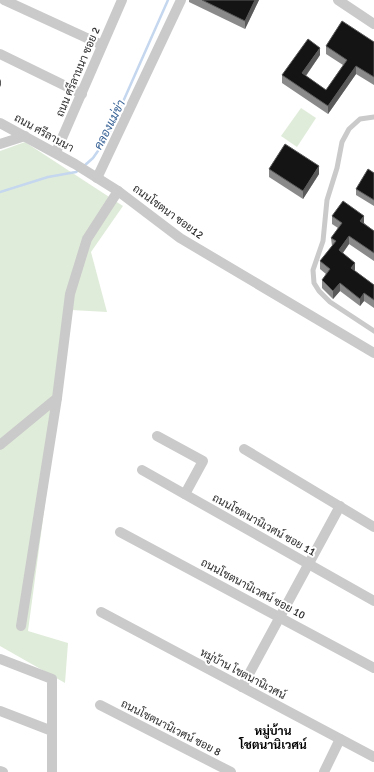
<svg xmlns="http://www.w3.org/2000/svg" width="374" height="772" font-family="Signika,Sarabun,sans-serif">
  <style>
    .green { fill: #e0ecda }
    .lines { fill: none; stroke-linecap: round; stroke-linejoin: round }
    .stream { stroke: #c4d7ee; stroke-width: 2.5 }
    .lane { stroke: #cacaca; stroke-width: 5 }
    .street { stroke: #cacaca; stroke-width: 10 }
    .wall { fill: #8a8a8a }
    .shaded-wall { fill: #5a5a5a }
    .building { fill: #141414; stroke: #5a5a5a }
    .labels { text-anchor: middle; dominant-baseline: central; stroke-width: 4; stroke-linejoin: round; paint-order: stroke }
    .street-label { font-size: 11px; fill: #2d2d2d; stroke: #fff }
    .water-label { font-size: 12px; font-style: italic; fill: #366195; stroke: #fff }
    .neighbourhood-label { font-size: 12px; font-weight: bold; fill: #000; stroke: #fff }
  </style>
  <rect width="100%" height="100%" fill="#fff"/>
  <g class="green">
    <path d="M301,108L316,118L297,147L281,136Z"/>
    <path d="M25,142L123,206L91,252L107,312L71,310L28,631L68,643L65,683L0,646V151Z"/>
  </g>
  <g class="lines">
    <g class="stream">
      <path d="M84,166L93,158L107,138L168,0"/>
      <path d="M0,192L48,177L76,172L80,169"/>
    </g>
    <path class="lane" d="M374,117L360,119L349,129L342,142L337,168L327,200L323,241L313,270L314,283L319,291L330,302L374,331"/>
    <g class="street">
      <path d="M4,0L102,45"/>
      <path d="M338,0L374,24"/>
      <path d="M0,54L82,94"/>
      <path d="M0,123L75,164L118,191L180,238L374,353"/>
      <path d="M0,144L25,136"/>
      <path d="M56,152L122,0"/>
      <path d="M97,178L181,0"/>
      <path d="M157,436L203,461L185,494"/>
      <path d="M0,445L57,398L70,294L87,239L118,191"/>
      <path d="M244,449L374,527"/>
      <path d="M142,470L374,601"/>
      <path d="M120,532L374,668"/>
      <path d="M101,612L374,757"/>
      <path d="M21,626L57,398"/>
      <path d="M0,659L52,679V731"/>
      <path d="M242,687L340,506"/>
      <path d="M100,705L231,772"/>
      <path d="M0,711L52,731V772"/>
      <path d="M0,771L3,772"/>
      <path d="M324,772L340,739"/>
    </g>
  </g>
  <g class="wall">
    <path d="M189,0H259L245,29L189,2Z"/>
    <path d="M374,42V85L356,74L328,114L282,83V75L320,55L306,76L326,90L343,65L326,54V46Z"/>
    <path d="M269,169L319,174L303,199L269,177Z"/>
    <path d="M374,173V206L356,195V189Z"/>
    <path d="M332,216L364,223L374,231V261L349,244L343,253L355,271L374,285V308L364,301L360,306L340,291L333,299L322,288V280L326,274L320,269V261L332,246L331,238L338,228L332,224Z"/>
  </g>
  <g class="shaded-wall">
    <path d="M255,0H259L245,29V21Z"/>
    <path d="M320,48V55L302,81V73Z"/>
    <path d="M356,66V74L328,114V106Z"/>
    <path d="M1,79V85L0,87V81Z"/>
    <path d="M319,166V174L303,199V191Z"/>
    <path d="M364,216V224L360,221Z"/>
    <path d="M349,236V244L339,258V250Z"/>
    <path d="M355,263V270L351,276V268Z"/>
    <path d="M340,283V291L333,299V291Z"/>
    <path d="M364,293V301L360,306V299Z"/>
  </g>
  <g class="building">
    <path d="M202,0H255L245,21Z"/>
    <path d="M342,21L374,42V77L356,66L328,106L282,75L308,39L320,48L302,73L326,90L347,60L326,46Z"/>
    <path d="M285,144L319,166L303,191L269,169Z"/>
    <path d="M368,169L374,173V200L356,189Z"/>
    <path d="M343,201L364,216L360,221L374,231V253L349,236L339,250L355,263L351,268L374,285V300L364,293L360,299L340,283L333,291L322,280L330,269L320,261L336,241L331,238L342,223L332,216Z"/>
  </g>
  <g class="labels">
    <g class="street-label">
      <text transform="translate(78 72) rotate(-67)">ถนน ศรีลานนา ซอย 2</text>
      <text transform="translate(44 133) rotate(29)">ถนน ศรีลานนา</text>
      <text transform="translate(168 212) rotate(36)">ถนนโชตนา ซอย12</text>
      <text transform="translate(264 525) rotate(29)">ถนนโชตนานิเวศน์ ซอย 11</text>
      <text transform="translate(253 589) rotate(28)">ถนนโชตนานิเวศน์ ซอย 10</text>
      <text transform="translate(243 674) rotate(28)">หมู่บ้าน โชตนานิเวศน์</text>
      <text transform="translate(171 728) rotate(27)">ถนนโชตนานิเวศน์ ซอย 8</text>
    </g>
    <g class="water-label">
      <text transform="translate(110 125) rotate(-63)">คลองแม่ข่า</text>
    </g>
    <g class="neighbourhood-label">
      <text x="273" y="731">หมู่บ้าน<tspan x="273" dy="14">โชตนานิเวศน์</tspan></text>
    </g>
  </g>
</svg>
